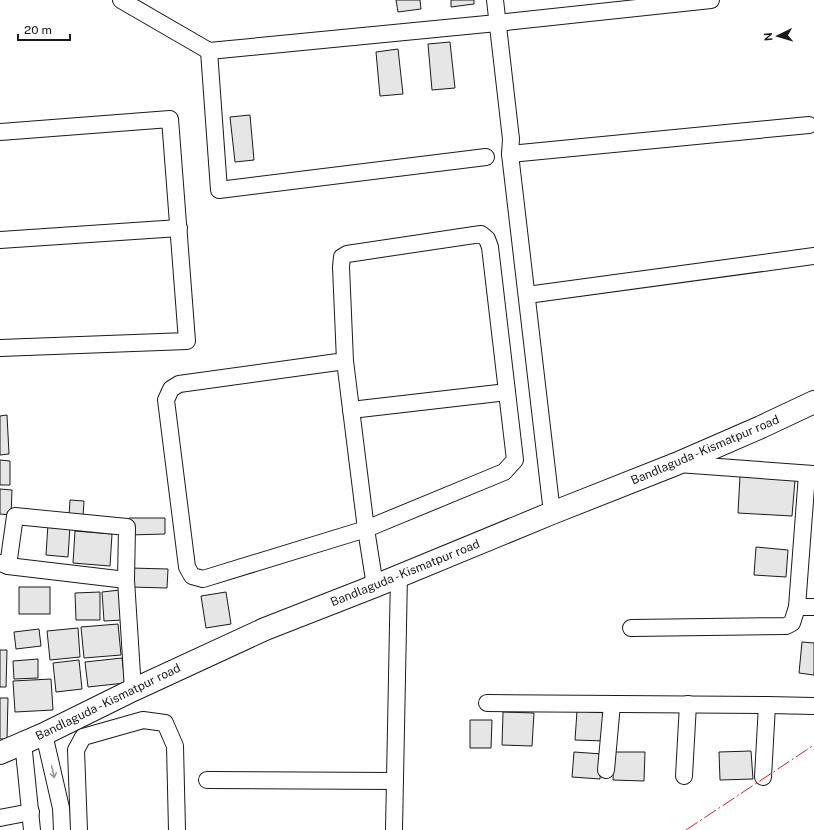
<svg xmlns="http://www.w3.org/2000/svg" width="814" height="830" font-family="'Public Sans',sans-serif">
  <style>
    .building { fill: #e6e6e6; stroke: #1a1a1a }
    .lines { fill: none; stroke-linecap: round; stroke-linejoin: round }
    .street-casing { stroke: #1a1a1a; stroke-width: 18 }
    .secondary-casing { stroke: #1a1a1a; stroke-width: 24 }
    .street { stroke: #fff; stroke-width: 16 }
    .secondary { stroke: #fff; stroke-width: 22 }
    .power { stroke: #c62828; stroke-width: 1; stroke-dasharray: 14 3 2 3; stroke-linecap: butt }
    .oneway { stroke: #989898 }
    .labels { text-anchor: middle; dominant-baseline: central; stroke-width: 3; stroke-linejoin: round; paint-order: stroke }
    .street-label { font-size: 12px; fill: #1a1a1a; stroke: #fff }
  </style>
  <rect width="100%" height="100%" fill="#fff"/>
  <g class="building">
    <path d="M396,0H420L421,9L398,12Z"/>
    <path d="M451,0H474V4L451,7Z"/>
    <path d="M450,42L455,88L432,90L428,44Z"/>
    <path d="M398,49L403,94L380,96L376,52Z"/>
    <path d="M250,115L254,160L235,162L230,117Z"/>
    <path d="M7,415L9,454L0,455V416Z"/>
    <path d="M0,460L10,461V485H0Z"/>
    <path d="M740,476L795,480L792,516L738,513Z"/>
    <path d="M0,489L12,490L11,515L0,514Z"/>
    <path d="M70,500L84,501L83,517L69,516Z"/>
    <path d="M129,518H165V534L129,535Z"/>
    <path d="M48,524L70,526L68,557L46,555Z"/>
    <path d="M75,531L112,534L110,566L73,563Z"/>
    <path d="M756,547L788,550L786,577L754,575Z"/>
    <path d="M130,568L168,569L167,588L130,587Z"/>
    <rect x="19" y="587" width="31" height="27"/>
    <path d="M120,590L123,620L104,621L102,592Z"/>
    <path d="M100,592V620H76L75,593Z"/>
    <path d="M226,592L231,624L206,628L201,596Z"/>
    <path d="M118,624L121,655L84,658L81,627Z"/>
    <path d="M78,628L80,657L50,660L47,631Z"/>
    <path d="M39,629L41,646L16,649L14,632Z"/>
    <path d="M802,642L814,643V675L799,673Z"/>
    <path d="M0,650H7L6,687H0Z"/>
    <path d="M122,658L125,683L88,687L85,662Z"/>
    <path d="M38,659V678L14,679L13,661Z"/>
    <path d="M79,660L82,689L56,692L53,663Z"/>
    <path d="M51,679L53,710L15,712L13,681Z"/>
    <path d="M0,698H8L7,739H0Z"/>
    <path d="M577,711L607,713L605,741L575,740Z"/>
    <path d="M503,712L534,713L532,746L502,745Z"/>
    <path d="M470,720H492L491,748H470Z"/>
    <path d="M751,751L753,779L720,780L719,752Z"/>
    <path d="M574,752L602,754L600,779L572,777Z"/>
    <path d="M614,752H645L644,781L613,780Z"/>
  </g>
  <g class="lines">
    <defs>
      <g id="street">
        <path d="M121,0L209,51L497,23L711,0"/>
        <path d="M495,0L511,139L510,154L552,513"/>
        <path d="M209,51L219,190L486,157"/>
        <path d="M0,132L170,119L187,341L0,348"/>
        <path d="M510,154L809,125"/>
        <path d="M0,240L179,228"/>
        <path d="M527,295L814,256"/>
        <path d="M345,361L341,267L342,257L347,254L481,234L487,239L490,247L515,460L504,472L366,529L203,579L192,576L187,567L166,400L171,389L179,384L345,361L366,529L375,586"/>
        <path d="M351,410L507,392"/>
        <path d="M678,464L814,474"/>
        <path d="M807,474L797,607H814"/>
        <path d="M0,563L8,566L126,580"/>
        <path d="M8,566L15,516L127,527L126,580L133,690"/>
        <path d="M631,628L786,626L792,623L797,607"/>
        <path d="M487,703L767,705L814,706"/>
        <path d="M44,734L61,808L62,830"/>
        <path d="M23,742L32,830"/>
        <path d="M606,770L612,704"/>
        <path d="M684,776L688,704"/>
        <path d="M763,777L767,705"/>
        <path d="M207,780L395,781"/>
        <path d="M0,818L31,812"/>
        <path d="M79,830L76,750L83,737L143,720L165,723L175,746L177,830"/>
        <path d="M394,830L399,575"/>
      </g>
      <path id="secondary" d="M0,753L44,734L133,690L265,629L375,586L552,513L676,464L761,427L814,402"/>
    </defs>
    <use href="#street" class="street-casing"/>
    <use href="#secondary" class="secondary-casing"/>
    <use href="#street" class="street"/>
    <use href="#secondary" class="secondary"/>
    <path class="power" d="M686,830L814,745"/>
  </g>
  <defs><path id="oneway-shaft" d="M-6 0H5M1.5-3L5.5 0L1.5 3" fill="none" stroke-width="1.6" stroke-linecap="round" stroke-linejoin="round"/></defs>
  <use class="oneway" href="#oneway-shaft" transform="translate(53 772) rotate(77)"/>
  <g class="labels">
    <g class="street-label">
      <text transform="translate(705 450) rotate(-23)">Bandlaguda - Kismatpur road</text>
      <text transform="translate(405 573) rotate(-22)">Bandlaguda - Kismatpur road</text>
      <text transform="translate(108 702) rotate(-26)">Bandlaguda - Kismatpur road</text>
    </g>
  </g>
  <g transform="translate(778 36) rotate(265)" stroke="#ffffff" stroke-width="3" paint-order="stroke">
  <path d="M0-3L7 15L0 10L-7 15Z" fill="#1a1a1a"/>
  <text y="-6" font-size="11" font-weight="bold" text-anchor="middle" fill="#1a1a1a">N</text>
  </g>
  <path d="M18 34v6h52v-6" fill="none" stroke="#1a1a1a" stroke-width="2"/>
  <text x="24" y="34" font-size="12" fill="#1a1a1a" stroke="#ffffff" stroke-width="3" paint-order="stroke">20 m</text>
</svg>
